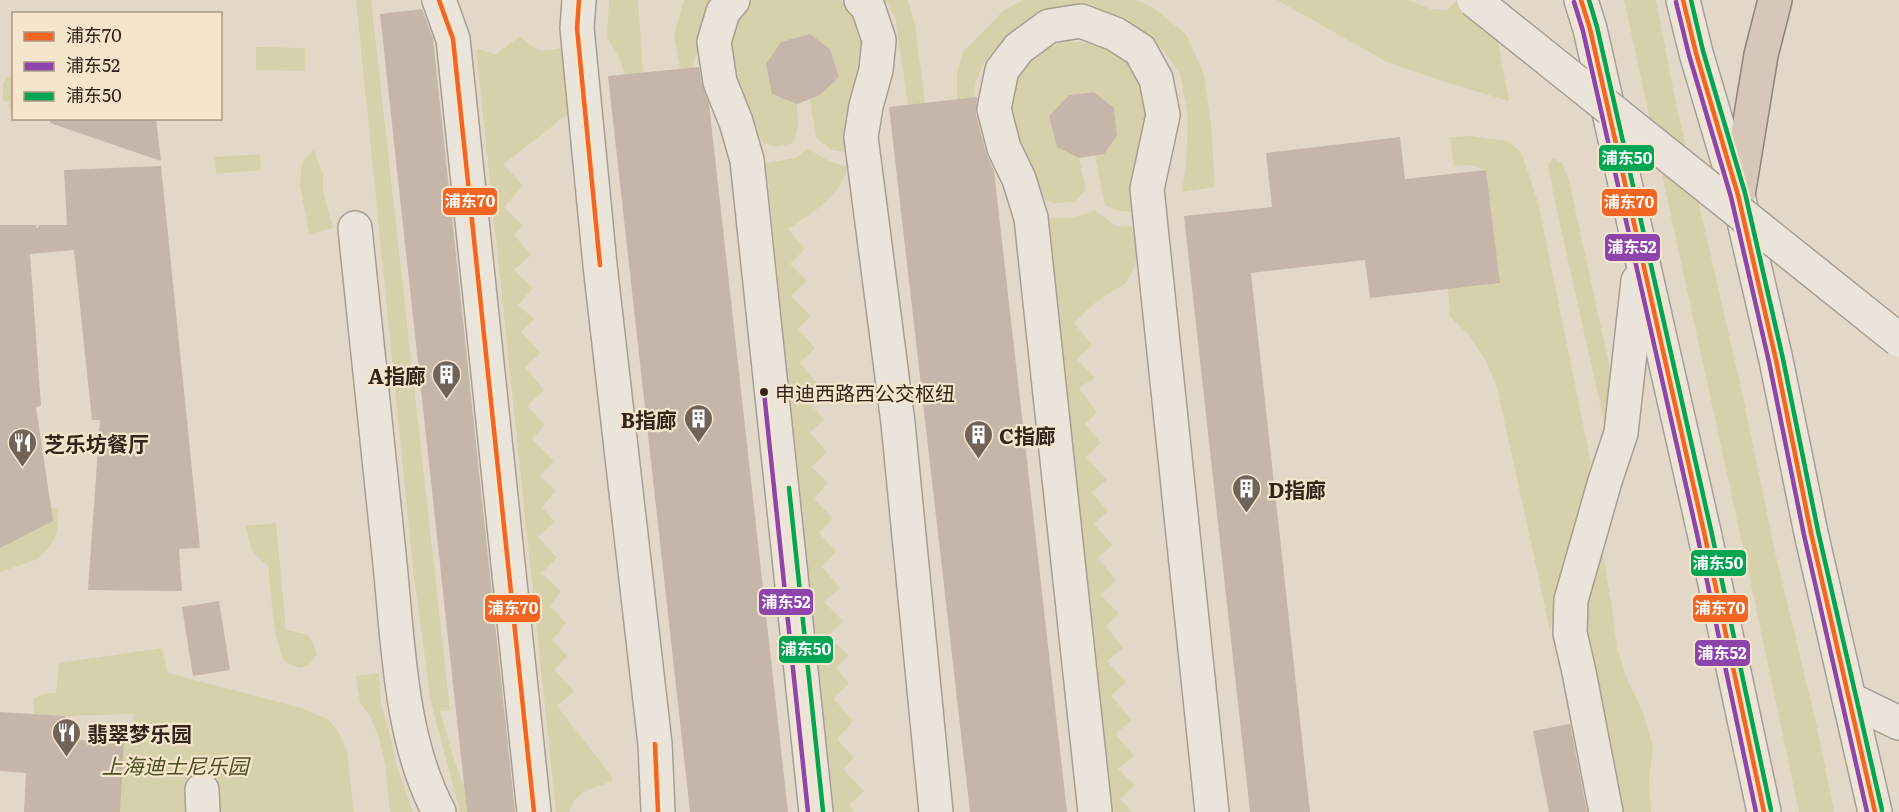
<svg xmlns="http://www.w3.org/2000/svg" width="1899" height="812" font-family="Literata,'Noto Sans SC',serif">
  <style>
    .green { fill: #d6d1aa }
    .building { fill: #c6b5a9 }
    .lines { fill: none; stroke-linecap: round; stroke-linejoin: round }
    .minor-casing { stroke: #a79d92; stroke-width: 36 }
    .highway-casing { stroke: #8d8379; stroke-width: 36 }
    .minor { stroke: #ebe4da; stroke-width: 33 }
    .highway { stroke: #d6c7b9; stroke-width: 33 }
    .minor-bridge-casing { stroke: #a79d92; stroke-width: 36; stroke-linecap: butt }
    .minor-bridge { stroke: #ebe4da; stroke-width: 33 }
    .bus-1-casing { stroke: #f5e5cd; stroke-width: 9 }
    .bus-2-casing { stroke: #f5e5cd; stroke-width: 9 }
    .bus-3-casing { stroke: #f5e5cd; stroke-width: 9 }
    .bus-1 { stroke: #f26522; stroke-width: 4.5 }
    .bus-2 { stroke: #8e44ad; stroke-width: 4.5 }
    .bus-3 { stroke: #00a651; stroke-width: 4.5 }
    .bus-dot { fill: #35241b; stroke: #f5e5cd; stroke-width: 2 }
    .labels { text-anchor: middle; dominant-baseline: central; stroke-width: 4.5; stroke-linejoin: round; paint-order: stroke }
    .bus-label { font-size: 20px; fill: #35241b; stroke: #f5e5cd; text-anchor: start }
    .poi-label { font-size: 21px; font-weight: bold; fill: #35241b; stroke: #f5e5cd; text-anchor: start }
    .park-label { font-size: 21px; font-style: italic; fill: #4b5121; stroke: #f5e5cd }
    .line-badge { stroke: #f5e5cd; stroke-width: 2 }
    .badge-label { font-size: 16px; text-anchor: middle; font-weight: bold; fill: #fff }
  </style>
  <rect width="100%" height="100%" fill="#e3d8c8"/>
  <g class="green">
    <path d="M356,0H371L450,710L440,711L453,757L464,786L467,812H460L431,702L414,578Z"/>
    <path d="M609,0H638L643,73L625,75L620,60L607,37Z"/>
    <path d="M684,0H714L692,68L680,69L674,34Z"/>
    <path d="M753,0H840L851,10L866,37L863,69L852,98L845,130L851,153L832,150L816,138L810,99L820,95L839,77L830,49L810,34L781,42L766,64L772,94L797,104L798,124L794,143L775,147L762,142L750,109L737,96L725,51L740,14Z"/>
    <path d="M885,0H908L915,25L925,103L908,105L895,17Z"/>
    <path d="M1023,0H1135L1151,6L1186,34L1204,74L1211,124L1215,187L1182,192L1186,163L1188,118L1180,73L1162,49L1141,31L1108,14L1065,10L1028,22L988,56L976,80L974,97L957,99V72L963,52L1003,11Z"/>
    <path d="M1277,0H1408L1431,9L1447,10L1457,0H1490L1509,101L1448,83L1387,62Z"/>
    <path d="M1624,0H1656L1675,99L1742,392L1775,552L1818,731L1834,812H1799L1752,589Z"/>
    <path d="M520,36C536,52 542,53 564,47L569,113L504,164L523,186L504,207L523,226L514,235L531,255L514,270L533,288L518,305L534,319L521,332L541,353L525,367L544,390L527,406L545,425L532,439L554,461L540,476L556,491L542,507L554,522L538,537L557,558L541,573L561,591L550,606L566,623L552,640L567,656L554,670L574,691L557,706L610,774L613,781C597,787 572,792 570,812H556L476,49L496,54Z"/>
    <path d="M1063,41L1081,42L1103,47L1130,64L1147,86L1149,105L1135,212L1121,211L1105,206L1095,155L1104,154L1117,136L1114,108L1094,92L1069,95L1049,116L1057,146L1079,158L1086,190L1074,202L1055,203L1046,201C1037,178 1020,159 1012,135C1011,129 1011,123 1010,117C1009,111 1008,104 1008,98C1008,69 1041,53 1063,41Z"/>
    <path d="M256,47L305,48V71L256,70Z"/>
    <path d="M13,76V110L10,111L9,102L3,100V83L8,77Z"/>
    <path d="M1472,136L1507,141L1521,152L1538,202L1591,463L1550,630L1497,387L1485,359L1468,334L1450,317L1448,289L1500,283L1486,170L1469,165L1454,166L1450,137Z"/>
    <path d="M808,148C821,158 832,163 848,167C838,199 814,211 788,229L805,249L790,264L807,281L791,296L811,316L798,329L815,348L800,363L818,385L805,398L824,419L810,433L827,452L811,467L828,483L814,499L833,518L819,533L836,551L822,567L840,588L824,602L843,621L827,637L849,655L836,668L849,684L833,698L853,721L837,739L854,758L843,769L864,791L849,805L854,812H832L766,163L795,158Z"/>
    <path d="M314,150L323,174V191L333,228L309,234L300,185L302,162Z"/>
    <path d="M260,154L261,170L216,174L215,157Z"/>
    <path d="M1553,158L1563,164L1569,181L1613,382L1605,426L1554,198L1548,164Z"/>
    <path d="M1094,210L1116,226L1134,227L1139,250L1134,268L1126,283L1096,302L1074,323L1092,345L1077,359L1095,378L1079,388L1097,412L1085,424L1101,443L1086,457L1107,480L1091,492L1108,511L1094,524L1112,545L1098,558L1116,580L1101,595L1119,614L1106,626L1123,648L1107,661L1126,682L1111,696L1132,720L1115,734L1134,756L1118,769L1135,785L1120,799L1132,812H1109L1047,217C1065,219 1078,218 1094,210Z"/>
    <path d="M51,507L57,509L58,531L51,545L38,559L0,572V548Z"/>
    <path d="M276,523L286,630C307,635 310,630 317,654L311,663L301,668C297,667 290,665 287,663C273,651 271,585 268,565C250,554 250,546 246,526Z"/>
    <path d="M1602,549L1613,614L1617,649L1628,681L1643,712L1653,747L1649,781L1651,812H1622L1584,625L1589,590Z"/>
    <path d="M162,648L168,673L302,708L329,720L339,733L347,751L354,812H120L124,742L135,714L65,716L34,714L33,699L43,694L56,693L59,663Z"/>
    <path d="M379,673L381,704L391,737L396,764L413,812H390L385,764L380,741L371,718L360,702L356,676Z"/>
  </g>
  <g class="building">
    <path d="M422,9L433,38L515,812H467L380,14Z"/>
    <path d="M810,34L830,49L839,77L820,95L797,104L772,94L766,64L781,42Z"/>
    <path d="M699,67L702,85L709,104L788,812H690L608,76Z"/>
    <path d="M1094,92L1114,108L1117,136L1104,154L1079,158L1057,147L1049,116L1069,95Z"/>
    <path d="M977,97L976,114L986,153L994,171L1067,812H970L889,107Z"/>
    <path d="M51,118H156L161,161L50,123Z"/>
    <path d="M1400,137L1405,179L1486,170L1500,283L1370,298L1365,260L1251,273L1310,812H1250L1184,216L1272,207L1266,153Z"/>
    <path d="M161,166L200,548L179,549L182,591L88,590L100,420H92L74,250L30,254L41,406L36,407L53,521L0,548V225H36L37,229L39,225H67L64,170Z"/>
    <path d="M219,601L230,670L193,676L182,607Z"/>
    <path d="M0,712L65,716L63,739L124,742L120,812H24L26,773L0,771Z"/>
    <path d="M1570,724L1587,812H1549L1533,731Z"/>
  </g>
  <g class="lines">
    <defs>
      <g id="minor">
        <path d="M439,0L453,39L534,812"/>
        <path d="M579,0L577,28L600,265L655,744L658,812"/>
        <path d="M733,0L723,12L714,42L720,82L736,122L747,160L816,812"/>
        <path d="M861,0L868,7L879,40L876,70L866,106L861,137L898,423L936,812"/>
        <path d="M1581,0L1590,29L1704,532L1764,812"/>
        <path d="M1683,0L1696,53L1738,195L1776,360L1811,533L1875,812"/>
        <path d="M355,228C366,337 378,446 389,554C398,638 399,737 439,812"/>
        <path d="M1849,699L1899,723"/>
        <path d="M202,790L203,812"/>
        <path d="M1095,812L1031,218L1019,179L1004,148L994,109L1002,70L1019,48L1049,26L1081,21L1115,34L1140,50L1156,79L1163,115L1147,189L1212,812"/>
        <path d="M1606,812L1579,672L1570,633L1571,600L1605,481L1621,433L1638,281"/>
      </g>
      <path id="highway" d="M1738,195L1761,55L1775,0"/>
    </defs>
    <use href="#minor" class="minor-casing"/>
    <use href="#highway" class="highway-casing"/>
    <use href="#minor" class="minor"/>
    <use href="#highway" class="highway"/>
    <defs>
      <path id="minor-bridge" d="M1474,0L1899,340"/>
    </defs>
    <use href="#minor-bridge" class="minor-bridge-casing"/>
    <use href="#minor-bridge" class="minor-bridge"/>
    <defs>
      <g id="bus-1">
        <path d="M439,0L453,39L534,812"/>
        <path d="M579,0L577,28L600,265"/>
        <path d="M1581,0L1590,29L1704,532L1764,812"/>
        <path d="M1683,0L1696,53L1738,195L1776,360L1811,533L1875,812"/>
        <path d="M655,744L658,812"/>
      </g>
      <g id="bus-2">
        <path d="M1574,2L1583,31L1697,534L1756,812"/>
        <path d="M1676,2L1689,55L1731,197L1769,362L1804,535L1867,812"/>
        <path d="M764,392L808,812"/>
      </g>
      <g id="bus-3">
        <path d="M1589,0L1597,27L1711,530L1771,810"/>
        <path d="M1691,0L1703,51L1745,193L1783,359L1818,531L1882,810"/>
        <path d="M789,488L823,811"/>
      </g>
    </defs>
    <use href="#bus-1" class="bus-1-casing"/>
    <use href="#bus-2" class="bus-2-casing"/>
    <use href="#bus-3" class="bus-3-casing"/>
    <use href="#bus-1" class="bus-1"/>
    <use href="#bus-2" class="bus-2"/>
    <use href="#bus-3" class="bus-3"/>
  </g>
  <defs>
    <symbol id="building-pin" viewBox="-11 -11 22 30"><path d="M0 17L-7.5 6A9.5 9.5 0 1 1 7.5 6Z" fill="#726358" stroke="#f5e5cd"/><path d="M-4-6H4V6H1V3H-1V6H-4ZM-2.5-4.3h1.7v1.8h-1.7ZM.8-4.3h1.7v1.8H.8ZM-2.5-1h1.7V.8h-1.7ZM.8-1h1.7V.8H.8Z" fill="#fff"/></symbol>
    <symbol id="restaurant-pin" viewBox="-11 -11 22 30"><path d="M0 17L-7.5 6A9.5 9.5 0 1 1 7.5 6Z" fill="#726358" stroke="#f5e5cd"/><path d="M-5-6h1v4h1v-4h1v4h1v-4h1v5L-1.5 .5V6h-2V.5L-5-1ZM5-6V6H3V1.5H1.5Q1.5-4 5-6Z" fill="#fff"/></symbol>
  </defs>
  <g fill-rule="evenodd">
    <use href="#building-pin" x="430" y="358" width="33" height="45"/>
    <use href="#building-pin" x="682" y="402" width="33" height="45"/>
    <use href="#building-pin" x="962" y="418" width="33" height="45"/>
    <use href="#restaurant-pin" x="6" y="426" width="33" height="45"/>
    <use href="#building-pin" x="1230" y="472" width="33" height="45"/>
    <use href="#restaurant-pin" x="50" y="716" width="33" height="45"/>
  </g>
  <circle class="bus-dot" cx="764" cy="392" r="5"/>
  <g class="labels">
    <g class="bus-label">
      <text x="775" y="392">申迪西路西公交枢纽</text>
    </g>
    <g class="poi-label">
      <text x="426" y="374" text-anchor="end">A指廊</text>
      <text x="677" y="418" text-anchor="end">B指廊</text>
      <text x="999" y="434">C指廊</text>
      <text x="44" y="442">芝乐坊餐厅</text>
      <text x="1268" y="488">D指廊</text>
      <text x="87" y="732">翡翠梦乐园</text>
    </g>
    <g class="park-label">
      <text x="175" y="764">上海迪士尼乐园</text>
    </g>
  </g>
  <g class="line-badge">
    <rect x="1598" y="144" width="57" height="28" rx="6" fill="#00a651"/>
    <rect x="442" y="187" width="56" height="29" rx="6" fill="#f26522"/>
    <rect x="1601" y="188" width="57" height="29" rx="6" fill="#f26522"/>
    <rect x="1604" y="233" width="57" height="29" rx="6" fill="#8e44ad"/>
    <rect x="1690" y="549" width="57" height="28" rx="6" fill="#00a651"/>
    <rect x="758" y="588" width="56" height="28" rx="6" fill="#8e44ad"/>
    <rect x="484" y="594" width="57" height="29" rx="6" fill="#f26522"/>
    <rect x="1692" y="594" width="57" height="29" rx="6" fill="#f26522"/>
    <rect x="778" y="635" width="56" height="29" rx="6" fill="#00a651"/>
    <rect x="1694" y="639" width="57" height="28" rx="6" fill="#8e44ad"/>
  </g>
  <g class="badge-label">
    <text x="1627" y="164">浦东50</text>
    <text x="470" y="207">浦东70</text>
    <text x="1629" y="208">浦东70</text>
    <text x="1632" y="253">浦东52</text>
    <text x="1718" y="569">浦东50</text>
    <text x="786" y="608">浦东52</text>
    <text x="513" y="614">浦东70</text>
    <text x="1720" y="614">浦东70</text>
    <text x="806" y="655">浦东50</text>
    <text x="1722" y="659">浦东52</text>
  </g>
  <rect x="12" y="12" width="210" height="108" fill="#f5e5cd" stroke="#a89886" stroke-width="1.5"/>
  <rect x="24" y="32" width="30" height="9" fill="#f26522" stroke="#a89886" stroke-width="1.5"/>
  <text x="66" y="42" font-size="18" fill="#35241b">浦东70</text>
  <rect x="24" y="62" width="30" height="9" fill="#8e44ad" stroke="#a89886" stroke-width="1.5"/>
  <text x="66" y="72" font-size="18" fill="#35241b">浦东52</text>
  <rect x="24" y="92" width="30" height="9" fill="#00a651" stroke="#a89886" stroke-width="1.5"/>
  <text x="66" y="102" font-size="18" fill="#35241b">浦东50</text>
</svg>
